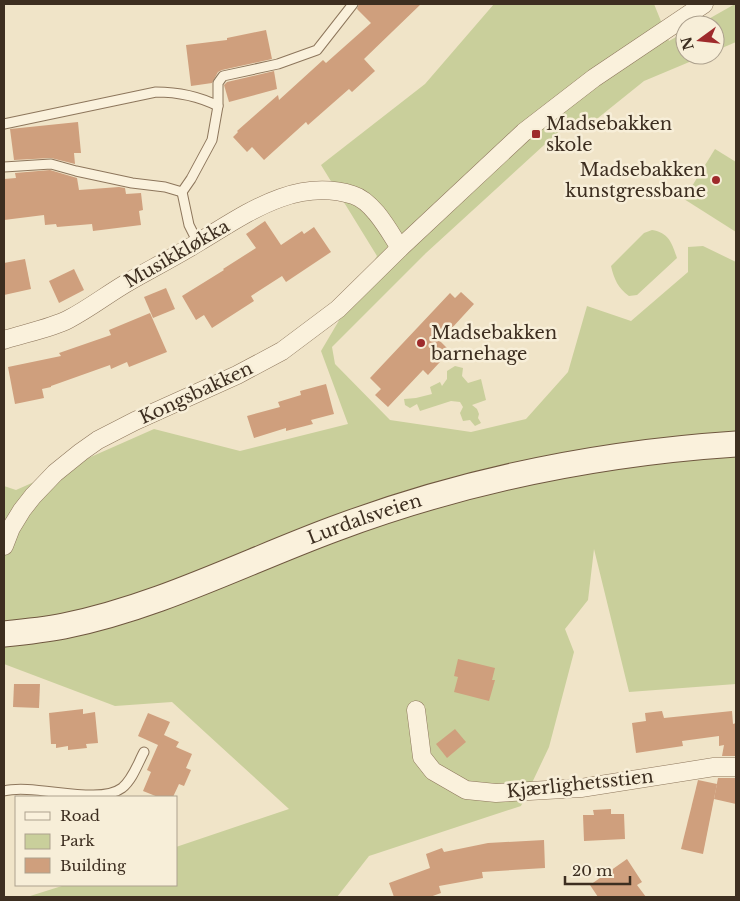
<svg xmlns="http://www.w3.org/2000/svg" width="740" height="901" font-family="'Libre Baskerville',serif">
  <style>
    .green { fill: #c9cf9b }
    .building { fill: #cf9f7d }
    .lines { fill: none; stroke-linecap: round; stroke-linejoin: round }
    .service-casing { stroke: #8d765c; stroke-width: 11 }
    .minor-casing { stroke: #8d765c; stroke-width: 19 }
    .secondary-casing { stroke: #6f573f; stroke-width: 27 }
    .service { stroke: #faf1dc; stroke-width: 9 }
    .minor { stroke: #faf1dc; stroke-width: 18 }
    .secondary { stroke: #faf1dc; stroke-width: 25 }
    .poi-dot { fill: #9e2a2b; stroke: #f7eed8; stroke-width: 2 }
    .labels { text-anchor: middle; dominant-baseline: central; stroke-width: 5; stroke-linejoin: round; paint-order: stroke }
    .poi-label { font-size: 18px; fill: #3d2e20; stroke: #f7eed8; text-anchor: start }
    .street-label { font-size: 18px; fill: #3d2e20; stroke: #f7eed8 }
  </style>
  <rect width="100%" height="100%" fill="#f0e4c8"/>
  <g class="green">
    <path d="M494,4H654L669,41L685,32V55H706L644,81L598,118L566,125L426,253L332,347L335,364L390,420L471,432L526,419L568,372L587,306L631,321L688,272V247L703,246L736,262V684L629,692L594,549L588,600L565,629L574,652L549,747L521,806L369,856L337,897H27L65,885H176V847L289,809L172,702L115,706L4,664V486L16,490L154,429L240,451L348,424L321,351L377,256L321,165L425,84Z"/>
    <path d="M735,4H736V42L715,51V25H698Z"/>
    <path d="M715,149L736,162V232L684,199Z"/>
    <path d="M652,230C669,233 672,243 677,258L637,295L629,296C618,288 614,279 611,266L644,233Z"/>
    <path d="M455,366L463,368L462,376L468,383L481,379L486,400L472,405L477,409L479,414L478,418L481,423L475,426L470,420L463,421L460,413L463,407L460,402L451,401L420,411L417,404L410,408L405,405L404,399L416,398L432,394L430,387L440,382L442,386L447,379V371Z"/>
  </g>
  <g class="building">
    <path d="M359,4H421L364,59L375,71L352,92L349,89L308,125L306,122L264,160L252,147L247,152L233,137L238,132L237,131L278,95L279,100L323,60L326,63L371,23L357,9Z"/>
    <path d="M266,30L272,59L222,70L218,72L212,83L191,86L186,45L227,40V38Z"/>
    <path d="M274,71L277,89L229,102L224,85L227,82Z"/>
    <path d="M78,122L81,153H74L75,164L51,158L14,160L10,129Z"/>
    <path d="M50,170L77,178L79,190L119,187L125,188L126,194L141,193L143,210L139,211L141,225L93,231L92,224L57,227L56,224L45,225L44,215L4,220V179L16,178L15,173Z"/>
    <path d="M265,221L281,245L302,231L304,234L314,227L331,252L286,282L282,276L251,296L254,301L212,328L204,315L196,320L182,296L224,270L223,269L256,248L246,234Z"/>
    <path d="M25,259L31,289L4,295V263Z"/>
    <path d="M74,269L84,290L59,303L49,281Z"/>
    <path d="M166,288L175,309L153,318L144,297Z"/>
    <path d="M461,292L474,304L440,341L450,351L428,375L423,370L388,407L375,395L381,389L370,378L450,293L455,298Z"/>
    <path d="M150,313L167,352L129,367L127,362L111,369L110,365L51,386V387L42,389L44,398L15,404L8,367L61,356L59,353L111,335L109,330Z"/>
    <path d="M326,384L334,414L311,420L313,424L286,431V428L254,438L247,416L280,407L278,402L301,395L300,391Z"/>
    <path d="M458,659L495,668L492,680H495L489,701L454,692L458,677L454,676Z"/>
    <path d="M14,684H40L39,708L13,707Z"/>
    <path d="M83,709V714L95,712L98,743L86,744L87,748L68,750V746L56,748V744H51L49,713Z"/>
    <path d="M662,711L664,718L732,711L733,724L736,723V756H722L724,745L719,746V736L682,741L683,746L636,753L632,723L646,721L645,713Z"/>
    <path d="M148,713L170,722L164,735L179,742L176,747L192,754L186,768L191,770L184,786L179,784L173,797H158L143,791L151,772L147,770L158,745L138,736Z"/>
    <path d="M455,729L466,742L447,758L436,744Z"/>
    <path d="M718,778H736V804L714,799Z"/>
    <path d="M698,780L717,784L703,854L681,849Z"/>
    <path d="M611,809V814H624L625,839L584,841L583,815H594L593,810Z"/>
    <path d="M544,840L545,868L482,872L483,878L439,886L441,893L430,897H394L389,883L430,868L426,854L442,848L444,852L488,843Z"/>
    <path d="M627,859L642,882L637,885L646,897H598L590,885Z"/>
  </g>
  <g class="lines">
    <defs>
      <g id="service">
        <path d="M218,106V83L223,76L278,64L317,50L353,4"/>
        <path d="M4,124L156,92C179,92 198,96 218,106L212,140L191,179L182,192L189,225L198,243"/>
        <path d="M4,167L51,164L76,171L132,183L165,187L182,192"/>
        <path d="M4,791C34,783 98,806 122,788C133,779 138,763 144,752"/>
      </g>
      <g id="minor">
        <path d="M4,340C22,334 52,328 69,319C90,308 109,293 130,281C153,268 176,256 199,242C246,214 295,177 353,195C373,201 389,231 400,248"/>
        <path d="M4,546L11,528L22,510L33,496L55,473L81,452L98,440L135,421L237,375L282,351L338,309L400,248L524,132L594,78L704,4"/>
        <path d="M416,710L422,757L433,771L466,790L496,793L581,788L714,767H736"/>
      </g>
      <g id="secondary">
        <path id="s1" d="M4,634C24,632 44,630 64,626C158,607 245,562 334,529C462,481 600,453 736,444"/>
      </g>
    </defs>
    <use href="#service" class="service-casing"/>
    <use href="#minor" class="minor-casing"/>
    <use href="#secondary" class="secondary-casing"/>
    <use href="#service" class="service"/>
    <use href="#minor" class="minor"/>
    <use href="#secondary" class="secondary"/>
  </g>
  <g class="poi-dot">
    <rect x="531" y="129" width="10" height="10" rx="2.5"/>
    <circle cx="716" cy="180" r="5"/>
    <circle cx="421" cy="343" r="5"/>
  </g>
  <g class="labels">
    <g class="poi-label">
      <text x="546" y="124">Madsebakken<tspan x="546" dy="21">skole</tspan></text>
      <text x="706" y="170" text-anchor="end">Madsebakken<tspan x="706" dy="21">kunstgressbane</tspan></text>
      <text x="431" y="333">Madsebakken<tspan x="431" dy="21">barnehage</tspan></text>
    </g>
    <g class="street-label">
      <text transform="translate(177 254) rotate(-30)">Musikkløkka</text>
      <text transform="translate(196 393) rotate(-25)">Kongsbakken</text>
      <text stroke="none"><textPath href="#s1" startOffset="380">Lurdalsveien</textPath></text>
      <text transform="translate(580 784) rotate(-6)">Kjærlighetsstien</text>
    </g>
  </g>
  <rect width="740" height="901" fill="none" stroke="#3d2e20" stroke-width="10"/>
  <rect x="15" y="796" width="162" height="90" fill="#f7eed8" stroke="#ada18e"/>
  <rect x="25" y="812" width="25" height="8" fill="#faf1dc" stroke="#ada18e"/>
  <text x="60" y="821" font-size="15" fill="#3d2e20">Road</text>
  <rect x="25" y="834" width="25" height="15" fill="#c9cf9b" stroke="#ada18e"/>
  <text x="60" y="846" font-size="15" fill="#3d2e20">Park</text>
  <rect x="25" y="858" width="25" height="15" fill="#cf9f7d" stroke="#ada18e"/>
  <text x="60" y="871" font-size="15" fill="#3d2e20">Building</text>
  <g transform="translate(700 40) rotate(255)"><circle r="24" fill="#f7eed8" stroke="#ada18e"/>
  <path d="M0-4L9 19L0 12L-9 19Z" fill="#9e2a2b"/>
  <text y="-8" font-size="14" font-weight="bold" text-anchor="middle" fill="#3d2e20">N</text>
  </g>
  <path d="M565 876v8h65v-8" fill="none" stroke="#3d2e20" stroke-width="2.5"/>
  <text x="572" y="876" font-size="15" fill="#3d2e20" stroke="#f7eed8" stroke-width="4" paint-order="stroke">20 m</text>
</svg>
